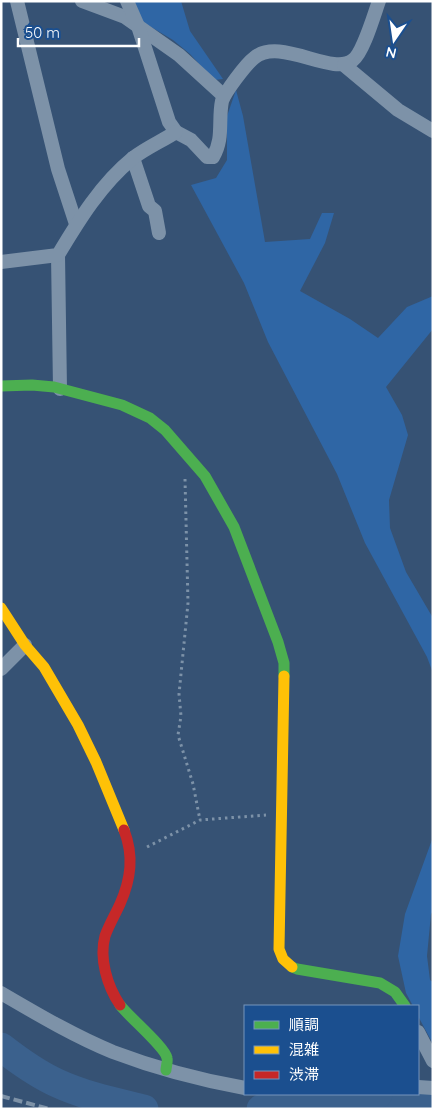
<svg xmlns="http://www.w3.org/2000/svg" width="434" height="1110" font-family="Quicksand,'Noto Sans JP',sans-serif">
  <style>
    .green { fill: #2f66a5 }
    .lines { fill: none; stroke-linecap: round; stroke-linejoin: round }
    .river { stroke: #3b618d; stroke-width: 29 }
    .path { stroke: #7d92a8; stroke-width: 3; stroke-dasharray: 2.5 4; stroke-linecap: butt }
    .street { stroke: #7d92a8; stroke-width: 14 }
    .fast { stroke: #4caf50; stroke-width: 11 }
    .slow { stroke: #ffc107; stroke-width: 11 }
    .jam { stroke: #c62828; stroke-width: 11 }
    .rail { stroke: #7e92a7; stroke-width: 4; stroke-dasharray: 9 4; stroke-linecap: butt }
  </style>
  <rect width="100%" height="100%" fill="#365274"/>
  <g class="green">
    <path d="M132,1H181L190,31L223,79L214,80L190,54L173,40L141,21Z"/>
    <path d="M236,90L243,116L265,242L310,239L322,213H334L325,243L300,291L350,319L378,338L407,307L433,296V329L386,387L402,415L408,435L389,500L390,528L406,572L433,618V673L427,657L365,543L337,474L268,342L244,283L191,185L216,178L227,160V116Z"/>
    <path d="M433,837V911L431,914L427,956L430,980L433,982V1044L418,1016V1006H413L406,993L398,956L405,914Z"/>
  </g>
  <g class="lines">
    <g class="river">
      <path d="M1,1047C19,1061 37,1074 57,1083C85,1096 115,1102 144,1109"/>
      <path d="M382,1094L433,1102"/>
      <path d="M261,1109L314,1100L378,1094"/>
    </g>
    <g class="path">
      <path d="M185,479L188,603L179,694L181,716L178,735L193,784L200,820"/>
      <path d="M147,847L200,820L266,815"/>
    </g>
    <g class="street">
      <path d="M17,1L58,169L76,224"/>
      <path d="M82,1L125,17L179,55L224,96"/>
      <path d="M127,1L138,26L169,122L176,132L191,140L207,157H213C224,139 218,120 222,101C225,92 246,64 254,58C280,36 332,77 353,60C363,53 374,15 379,1"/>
      <path d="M344,65L398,110L433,131"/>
      <path d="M133,158L149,206L155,211L159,233"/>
      <path d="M58,255L60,389"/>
      <path d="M1,262L58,255C79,220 101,184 133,158C146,148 162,141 176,132"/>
      <path d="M1,669L25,645"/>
      <path d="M1,993C37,1014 74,1036 113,1052C155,1068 200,1080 245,1088"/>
      <path d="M418,1032L433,1061"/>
      <path d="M418,1087L433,1088"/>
    </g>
    <g class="fast">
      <path d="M1,386L32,385L54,387L122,405L150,418L165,430L205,476L234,527L278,642L284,663V676"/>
      <path d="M292,967L297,969L380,983L395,992L405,1006"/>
      <path d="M120,1005C129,1017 165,1047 167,1058C168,1061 166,1067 166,1070"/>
    </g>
    <g class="slow">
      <path d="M1,608L25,645L44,667L78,725L96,762L124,830"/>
      <path d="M284,676L279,949L283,959L292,967"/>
    </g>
    <path class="jam" d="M120,1005C107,986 99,958 105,936C109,925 115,915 120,904C131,879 134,856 124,830"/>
    <path class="rail" d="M1,1096L49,1109"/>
  </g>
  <rect width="434" height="1110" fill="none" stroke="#ffffff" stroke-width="5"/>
  <rect x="244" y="1005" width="175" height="90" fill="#1b4f8f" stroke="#7695bc"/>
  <rect x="254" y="1021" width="25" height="8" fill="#4caf50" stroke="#7695bc"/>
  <text x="289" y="1030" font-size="15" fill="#ffffff">順調</text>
  <rect x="254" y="1046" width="25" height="8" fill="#ffc107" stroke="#7695bc"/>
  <text x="289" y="1055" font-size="15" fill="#ffffff">混雑</text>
  <rect x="254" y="1071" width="25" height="8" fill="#c62828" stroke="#7695bc"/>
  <text x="289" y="1080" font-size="15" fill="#ffffff">渋滞</text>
  <g transform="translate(394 40) rotate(193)" stroke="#1b4f8f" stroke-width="4" paint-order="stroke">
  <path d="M0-4L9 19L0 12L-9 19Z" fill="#ffffff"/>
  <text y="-8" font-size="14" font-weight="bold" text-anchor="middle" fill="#ffffff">N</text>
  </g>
  <path d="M18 38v8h121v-8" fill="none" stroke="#ffffff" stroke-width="2.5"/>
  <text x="25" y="38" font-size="15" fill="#ffffff" stroke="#1b4f8f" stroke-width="4" paint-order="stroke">50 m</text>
</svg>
